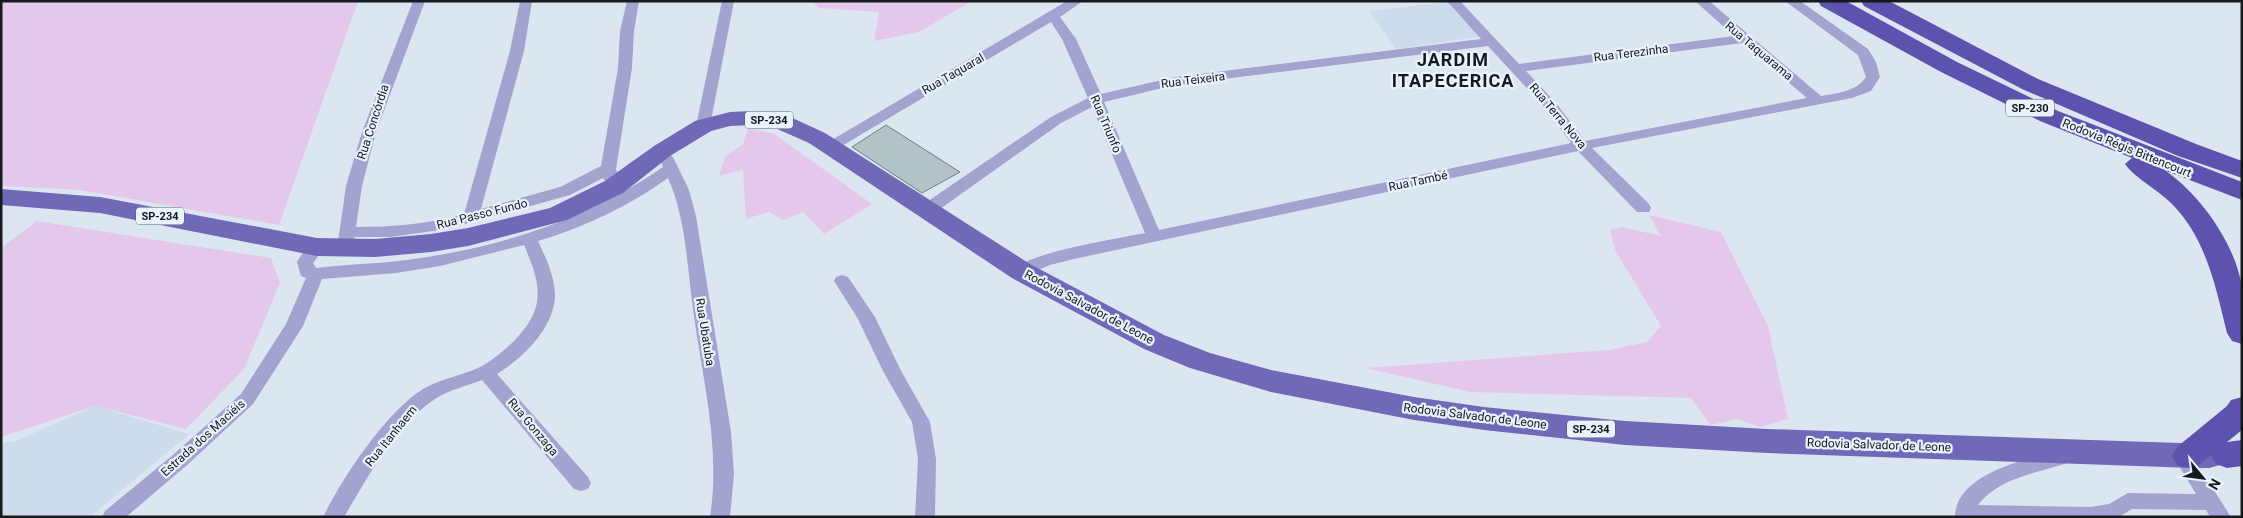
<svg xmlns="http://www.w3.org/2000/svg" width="2243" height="518" font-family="Roboto,sans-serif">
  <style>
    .built { fill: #ccdced }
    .green { fill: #e5c7eb }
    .building { fill: #b2c2c6; stroke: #707f83 }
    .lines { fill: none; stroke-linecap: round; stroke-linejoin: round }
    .minor { fill: #a3a3cf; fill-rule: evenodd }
    .primary { fill: #6f69b8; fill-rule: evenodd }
    .motorway { fill: #5d53af; fill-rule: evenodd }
    .labels { text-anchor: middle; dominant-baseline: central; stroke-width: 4.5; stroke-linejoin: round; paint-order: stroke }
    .shield { fill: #e9f3fe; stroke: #555b60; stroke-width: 1 }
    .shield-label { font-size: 11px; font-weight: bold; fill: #161a1d }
    .street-label { font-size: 12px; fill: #161a1d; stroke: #e9f3fe }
    .district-label { font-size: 18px; font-weight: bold; letter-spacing: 1px; fill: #161a1d; stroke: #e9f3fe }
  </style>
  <rect width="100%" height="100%" fill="#dce6f1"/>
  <g class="built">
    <path d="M1449,2L1477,32V37L1396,49L1369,11Z"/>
    <path d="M95,406L189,434L90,517H1V443L16,441Z"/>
  </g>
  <g class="green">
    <path d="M1,1H358L279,225L80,190L1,186Z"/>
    <path d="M811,1H972L919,32L874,41L879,12L819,8Z"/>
    <path d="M748,129L773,133L872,204L824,234L803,212L783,220L769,212L746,219L743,170L719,176L725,157L743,144Z"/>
    <path d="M1649,215L1721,232L1768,326L1788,419L1760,427L1738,419L1710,425L1691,398L1470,392L1366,368L1609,350L1647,342L1661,326L1615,250L1610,230L1622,227L1661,236Z"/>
    <path d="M37,221L271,258L280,283L244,369L186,429L95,406L1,437V248Z"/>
  </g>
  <path class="building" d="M886,125L960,172L922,193L852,147Z"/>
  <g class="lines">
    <g class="minor">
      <path d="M413,1H425L376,132L362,186L356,227C393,227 429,224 464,214L510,51L520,1H532L524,51L481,209L560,187L601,166L618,68L620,31L627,1H639L634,31L632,68L616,169L619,179L616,182H606L603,178L570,195L447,229L391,237H355L352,246L346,247L340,246L338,242L346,186L362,132Z"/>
      <path d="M722,1H734L710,126L708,129H698L696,126Z"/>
      <path d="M1067,1H1083L1060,17L1076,39L1101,94L1175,77L1481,39L1447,1H1460L1519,64L1734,36L1695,1H1709L1821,96C1837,93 1856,92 1866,77L1858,55L1785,1H1800L1868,49L1876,62L1880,77L1871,91L1852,98L1592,148L1649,204L1651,208L1649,212H1637L1578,151L1074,259L1050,265L1021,277L1015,275L1013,271C1024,253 1121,238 1145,233L1092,107L1061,123L933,214H921L919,210L921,206L1051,117L1088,98L1062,39L1051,22L835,150H825L823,147L825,144ZM1742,43L1807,98L1585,141L1556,103L1526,71ZM1488,46L1546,109L1571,143L1159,230L1104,102L1175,85Z"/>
      <path d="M667,154L672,156L674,159L689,190L696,216L731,432L734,474L730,517H710C721,446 702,378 693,309C687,266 686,218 668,178C629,206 585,227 538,241C546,258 555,277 555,296C554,328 523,358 497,374L588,477L591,483L588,489L581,491L574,489L482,380C466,386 449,390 435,399C394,426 369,476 344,517H323C343,477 381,420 417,393C436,379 459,377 480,367C492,361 503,351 513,342C546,308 542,287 524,245L440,266L396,273L322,279L303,326L253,404L187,465L126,517H102L105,511L173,455L241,394L286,324L306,278L301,276L297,262C303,252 310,240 323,243L325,247L313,263L316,268C346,264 377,264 407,260C498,248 587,220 663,167L660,159L662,156Z"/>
      <path d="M842,275L848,277L875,317L900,369L930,422L936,459L935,517H915L918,459L912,422L883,371L858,319L834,281L836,277Z"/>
      <path d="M2182,448L2189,451L2231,517H2210L2206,510L2132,509L2119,517H1955C1955,473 2030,458 2063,449L2070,452L2072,457L2070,462C2039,473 1999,477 1978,505L2091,507L2109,504L2128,493L2196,494L2173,456L2175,451Z"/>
    </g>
    <path class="primary" d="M753,111L788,116L825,133L1030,264L1164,335L1210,353L1271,370L1414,397L1484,407L1625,421L1767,429L2209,444L2220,447L2224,456L2220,465L2209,468H2193L1767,453L1625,445L1484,430L1414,420L1271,392L1190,368L1144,349L1012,278L809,143L775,128L753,125L730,126L711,131L670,156L623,193L567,220L468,246L431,252L375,257L317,256L100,213L1,205V189L100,197L317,238L375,239L431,234L468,228L550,208L605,181L654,146L695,121L730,112Z"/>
    <g class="motorway">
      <path d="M1818,1H1846L1957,62L2058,111L2242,182V200L2166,171C2200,195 2233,241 2241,282C2243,301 2242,324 2242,344L2232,341L2227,333C2216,288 2206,238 2172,204C2159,191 2134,177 2125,164L2132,158L2040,121L1941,72L1821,6Z"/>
      <path d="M1861,1H1889L2038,79L2196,144L2242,161V178L2178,156L2022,89L1864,6Z"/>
      <path d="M2242,397V430L2227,442L2242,440V466L2227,468L2216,464L2211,455C2198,466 2194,471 2177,465L2172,456L2177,447L2227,406L2231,400Z"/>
    </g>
  </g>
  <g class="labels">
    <g class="shield">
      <rect x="2006" y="99.5" width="48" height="17" rx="4"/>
      <rect x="745" y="111.5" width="48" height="17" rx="4"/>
      <rect x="136" y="207.5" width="48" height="17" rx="4"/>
      <rect x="1567" y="420.5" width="48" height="17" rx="4"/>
    </g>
    <g class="shield-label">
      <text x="2030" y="108">SP-230</text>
      <text x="769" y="120">SP-234</text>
      <text x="160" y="216">SP-234</text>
      <text x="1591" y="429">SP-234</text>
    </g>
    <g class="street-label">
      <text transform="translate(1759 51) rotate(40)">Rua Taquarama</text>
      <text transform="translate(1631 53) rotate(-7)">Rua Terezinha</text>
      <text transform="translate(953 74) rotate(-30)">Rua Taquaral</text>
      <text transform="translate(1193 80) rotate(-7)">Rua Teixeira</text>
      <text transform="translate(1558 116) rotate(50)">Rua Terra Nova</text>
      <text transform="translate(373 122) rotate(-72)">Rua Concórdia</text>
      <text transform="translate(1106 124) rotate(67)">Rua Triunfo</text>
      <text transform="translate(2127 148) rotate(22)">Rodovia Régis Bittencourt</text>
      <text transform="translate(1418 181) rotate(-12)">Rua També</text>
      <text transform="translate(482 214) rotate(-14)">Rua Passo Fundo</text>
      <text transform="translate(1089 307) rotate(28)">Rodovia Salvador de Leone</text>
      <text transform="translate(705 332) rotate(81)">Rua Ubatuba</text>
      <text transform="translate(1475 416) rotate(7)">Rodovia Salvador de Leone</text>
      <text transform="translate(533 427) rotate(50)">Rua Gonzaga</text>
      <text transform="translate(391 436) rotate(-51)">Rua Itanhaem</text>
      <text transform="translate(203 438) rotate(-42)">Estrada dos Maciéis</text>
      <text transform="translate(1879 445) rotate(2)">Rodovia Salvador de Leone</text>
    </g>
    <g class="district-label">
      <text x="1453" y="59">JARDIM<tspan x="1453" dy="21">ITAPECERICA</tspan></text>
    </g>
  </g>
  <rect width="2243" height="518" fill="none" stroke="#161a1d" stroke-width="5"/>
  <g transform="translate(2203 478) rotate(119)" stroke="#e9f3fe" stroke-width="4" paint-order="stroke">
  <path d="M0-4L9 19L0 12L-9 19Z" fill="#161a1d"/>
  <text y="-8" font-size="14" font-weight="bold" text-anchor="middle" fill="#161a1d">N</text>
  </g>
</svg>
